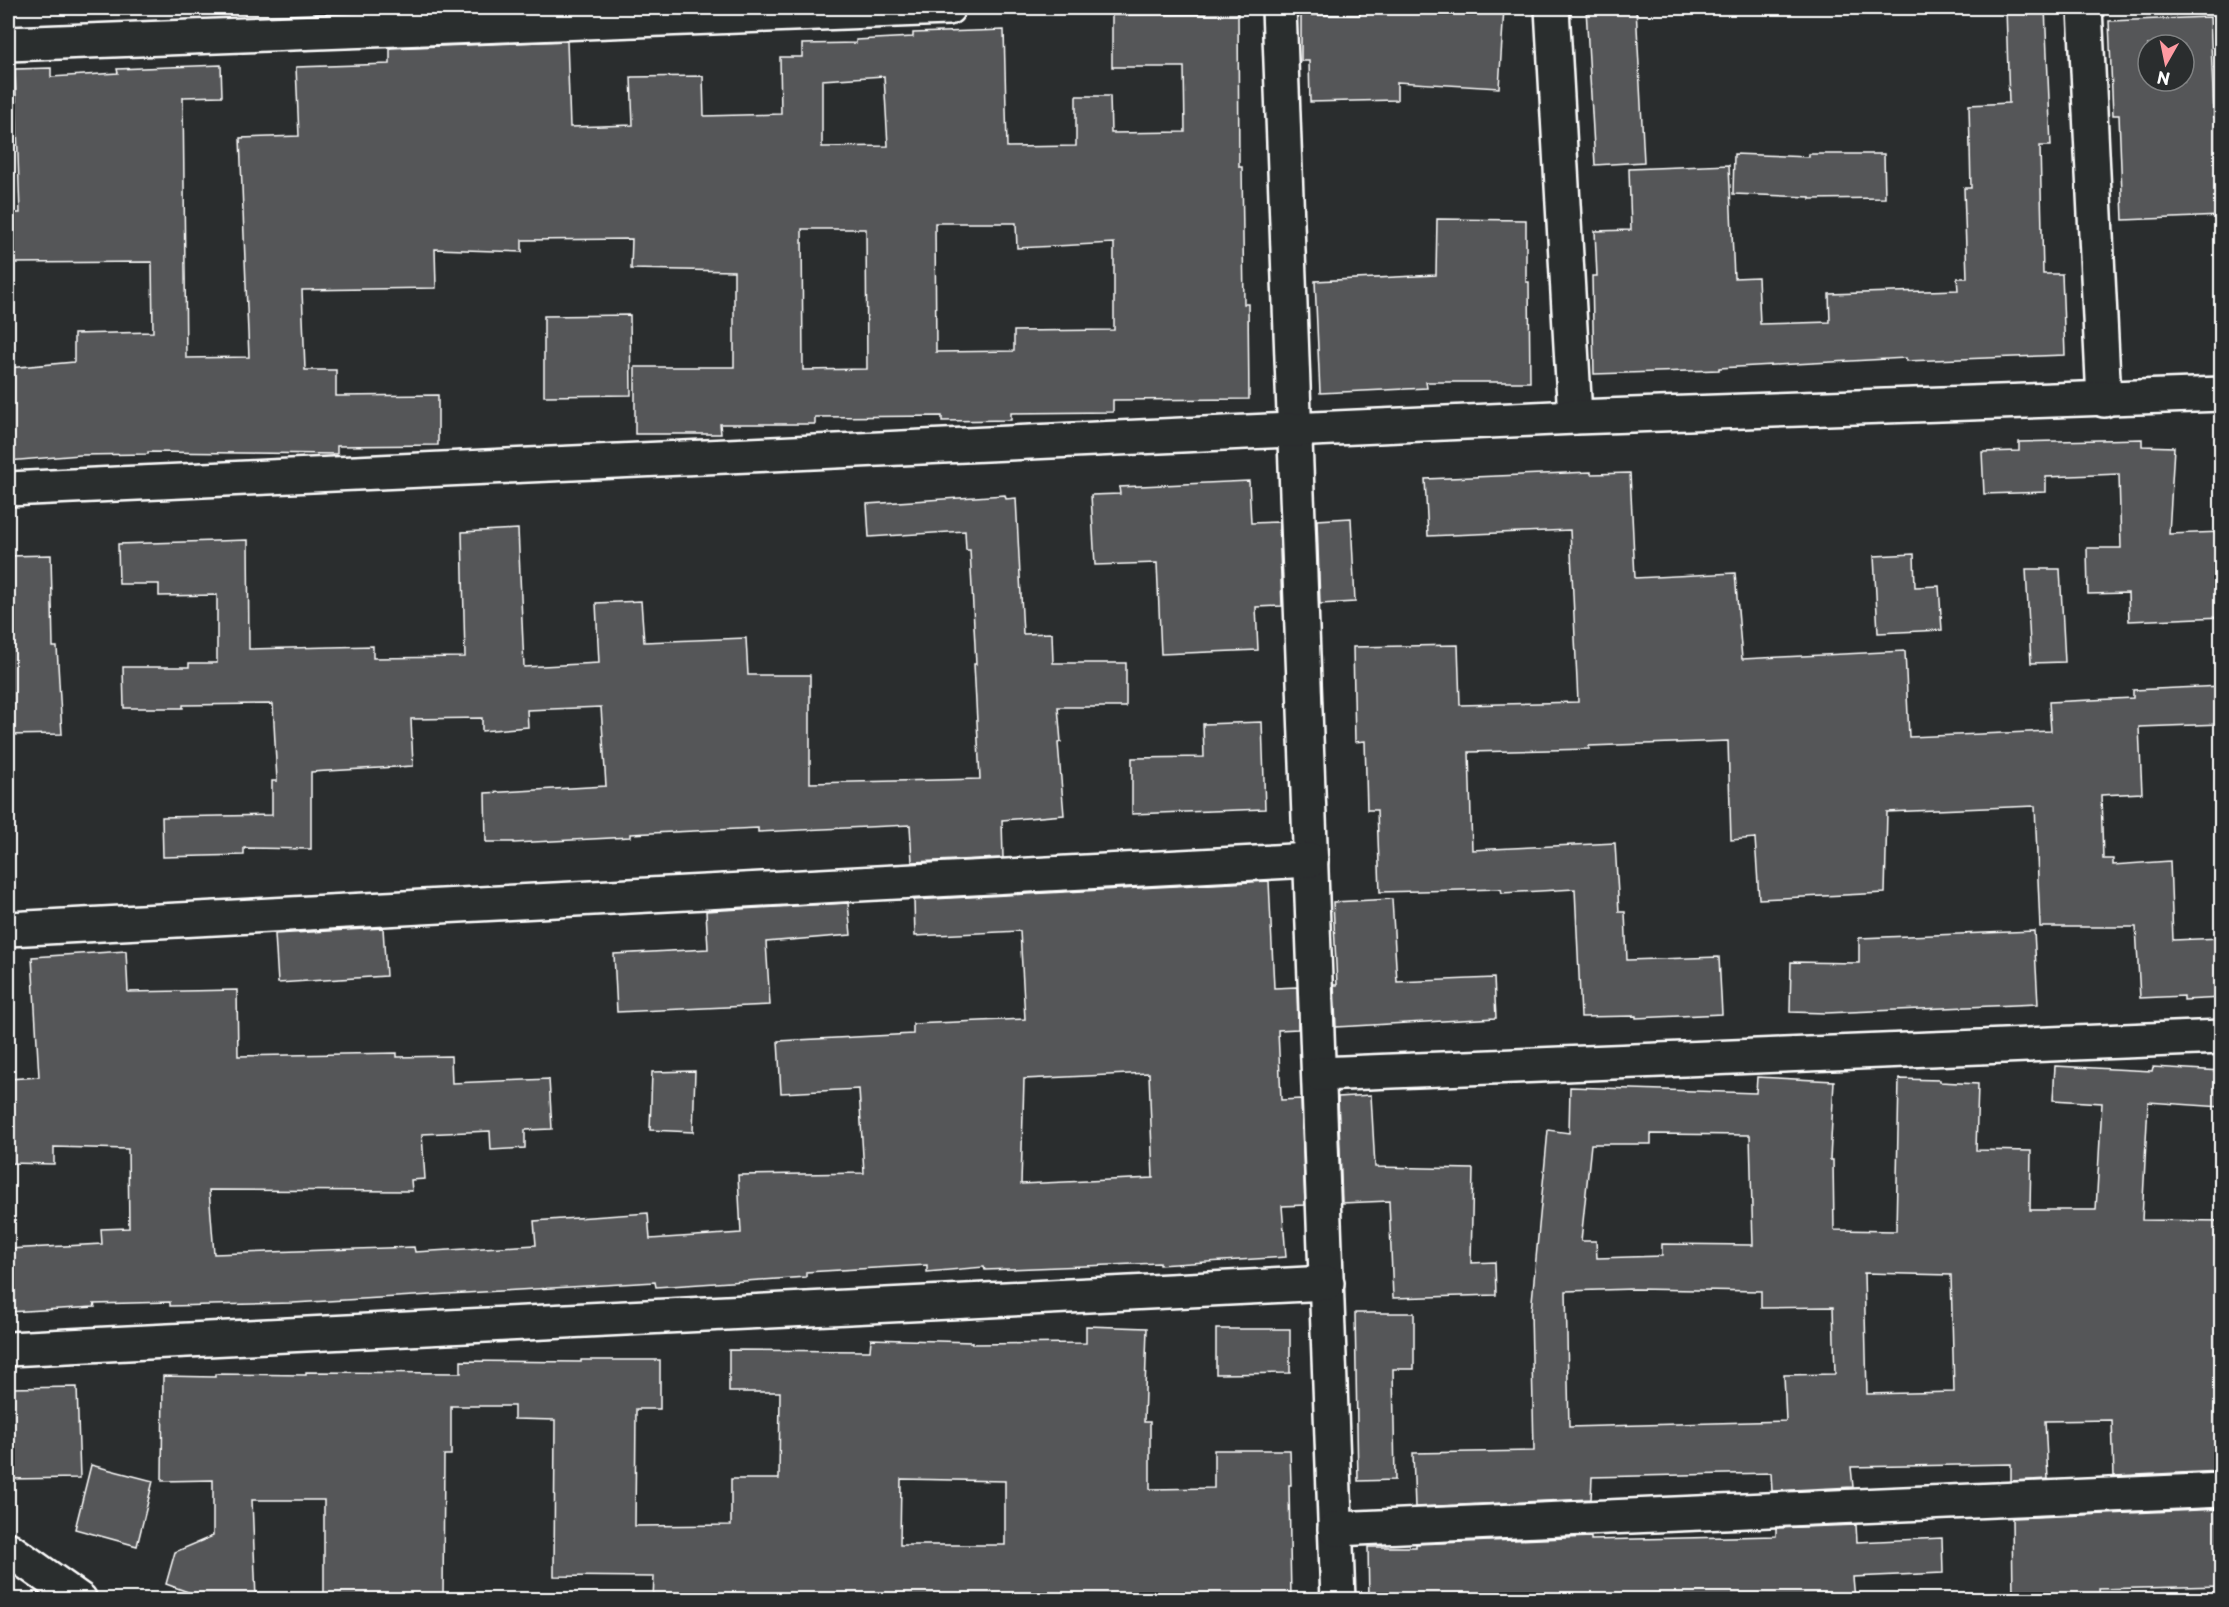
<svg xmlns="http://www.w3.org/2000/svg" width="2229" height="1607" font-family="'Playpen Sans',sans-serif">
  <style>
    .building { fill: #555758; stroke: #fff; stroke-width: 1.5; fill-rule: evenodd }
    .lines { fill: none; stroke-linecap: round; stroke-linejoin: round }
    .minor-casing { stroke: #fff; stroke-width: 38 }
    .minor { stroke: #2a2d2e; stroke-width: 33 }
  </style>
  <rect width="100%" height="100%" fill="#2a2d2e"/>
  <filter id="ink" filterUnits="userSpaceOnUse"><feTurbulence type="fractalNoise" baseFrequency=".0167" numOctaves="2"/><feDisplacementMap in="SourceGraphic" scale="12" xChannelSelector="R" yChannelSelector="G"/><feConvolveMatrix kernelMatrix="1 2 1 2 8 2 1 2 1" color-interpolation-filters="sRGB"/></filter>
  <g filter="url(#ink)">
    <g class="building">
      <path d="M1360,8H1504L1499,88L1397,82V100L1310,102L1309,61H1301V15H1360Z"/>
      <path d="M1586,8H1636L1644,162L1595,165Z"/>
      <path d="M2006,8H2045L2051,146H2040L2043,274H2062L2065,355L1906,361V358L1719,368V370L1594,374L1592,276H1597L1595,231L1631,230L1629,169L1729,165L1734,278L1758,277L1760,324L1830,322L1829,294L1958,290L1957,278H1967L1964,188H1971L1969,105L2009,103Z"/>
      <path d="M1238,14L1239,167H1242L1244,304H1248L1249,399L1113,400V412L1011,413V420L942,421V416L815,417V424H720L721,434H635V367H734V271L631,269L632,239L522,240V252L435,249L436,288L302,290L305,370H336V396L438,395V445L337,446V454L148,452V454L80,455L8,461V368L74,362V334L153,332L152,262L8,263V213H20L15,69L51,68V77L118,73L117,69L221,65L222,96L183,97L186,358L249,357L240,138L299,136L296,67L390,64V48L567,41L570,127L633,125L631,77L703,76L704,116L781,114L780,57H802V44L856,43V40L913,37V33L1004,30L1007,147L1076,146V96H1110L1111,133L1185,132L1184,67H1112V15ZM884,76L888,146L822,147V80ZM935,223H1016L1017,248L1114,243V330L1014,331V351L936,352ZM802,229H866L867,369L803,370Z"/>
      <path d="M2210,17L2214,117H2218L2222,216L2123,220L2119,115H2113L2109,21ZM2148,45H2184V81H2148Z"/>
      <path d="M1734,154L1809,157V154H1884L1885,198L1810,199V197L1733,194Z"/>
      <path d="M1437,219L1526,220V282H1529L1530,382H1426L1427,388L1320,393L1315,281L1436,275Z"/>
      <path d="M630,315L631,395L544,396V316Z"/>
      <path d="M2142,439V446L2174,447L2169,534L2222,532V617L2129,621L2128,593L2088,594L2087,548H2121L2119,474L2046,477V492L1984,494L1982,452L2019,451V442Z"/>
      <path d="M1591,472V474L1630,473L1635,578L1735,573L1742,659L1905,651L1909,737L2051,731L2049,702L2133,698V690L2222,686V724L2139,727L2142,793L2101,795L2103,859H2113V865L2170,861L2173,940L2222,938V998L2184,1000V996L2140,998L2136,927H2040L2035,806L1887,812L1885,893L1759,899L1755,838L1731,840L1728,741L1589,746V749L1469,752L1472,850L1615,843L1619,912H1625L1627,960L1719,957L1722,1014L1636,1018V1016L1581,1017L1575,889L1502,893L1501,889L1380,892L1377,810H1367L1365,741L1355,742L1353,647L1458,645L1460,705L1578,702L1570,530L1428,536L1425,479Z"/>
      <path d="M1249,481L1251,523L1279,522L1282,606L1256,607L1258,650L1161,654L1157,563L1095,565L1091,495L1120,494L1119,487Z"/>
      <path d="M1005,495L1006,499L1016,498L1023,634L1052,633L1053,663H1126V707H1058L1061,742L1058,743L1064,815L1002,820L1003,858L912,862L910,825L758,832V828L630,834V837L514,843V842H486L485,793L606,786L601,707L527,710L528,727L482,731V718L411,719L413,766L311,772V849L244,848V855L163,857L162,817L272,815V781H277L273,704L183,705V708H124L123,667H189V663H217V595L159,596V584H119L118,544L248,540L249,649L373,646V658L465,657L462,532L518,529L524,667L599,663L596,603L641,601L644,642L746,638L748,675H810V783L980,779L974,664H976L970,550H966L965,531L869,537L867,504Z"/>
      <path d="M1351,518L1355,602L1320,604L1317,520Z"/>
      <path d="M1914,554L1915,587L1939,586L1942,630L1878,633L1874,556Z"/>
      <path d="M51,555L53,647H57L62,734L8,735V556Z"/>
      <path d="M2026,569H2060L2065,662L2031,663Z"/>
      <path d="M1262,722L1265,809L1132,814V758L1204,757L1203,724Z"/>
      <path d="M1269,881L1274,988L1297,987L1298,1029L1278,1030L1281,1100L1301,1099L1305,1205L1282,1206L1286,1257L1159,1265V1263L985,1270L984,1267L927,1272V1265L806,1272V1277L656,1287L655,1282L293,1303L170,1306V1302L94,1304L95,1307L8,1312V1249L102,1244L101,1229L129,1228L128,1149L54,1147V1164L8,1163V1079L39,1077L32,957L126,951L128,992L237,990L238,1056L397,1053V1057L451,1056L452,1083L549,1079L552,1129L525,1130V1148L491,1150L490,1131L422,1134L425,1179L411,1180L412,1191L209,1190L214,1254L414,1247L415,1252L536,1245L534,1221L648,1213L650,1239L741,1233L738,1175L864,1173L859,1089L781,1093L778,1041L913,1034V1024L1025,1019L1020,931L915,936L914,900ZM1149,1073L1153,1178L1021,1184L1024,1079Z"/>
      <path d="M1392,899L1397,982L1494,978L1496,1018L1336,1027L1334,985H1337L1333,902Z"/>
      <path d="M848,903L851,935L766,942L770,1005L617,1012L614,954L708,949L706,911Z"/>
      <path d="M383,928L386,976L278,983L275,934Z"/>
      <path d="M2034,931L2038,1004L1826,1013L1790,1012L1791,962L1859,963V938Z"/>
      <path d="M2055,1066L2152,1071L2153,1067L2222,1071V1107L2148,1102L2142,1220L2222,1221V1471L2114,1476L2112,1420L2045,1421L2048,1479L2011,1481V1464L1851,1467L1853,1487L1772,1491L1771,1473L1592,1477L1591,1499L1415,1507L1413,1453L1534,1451L1531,1312L1548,1130L1569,1133L1570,1087L1756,1093L1757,1077L1834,1081L1830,1160H1833L1834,1230L1896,1231L1899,1079L1940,1080V1082L1978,1084L1976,1150L2031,1151L2030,1210H2096L2102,1103L2053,1100ZM1651,1134L1750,1135L1753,1245L1662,1244V1256L1597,1258L1596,1241H1581L1591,1144H1651ZM1864,1273L1951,1275L1954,1392L1867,1394ZM1634,1289L1761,1291V1308L1833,1307L1835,1374L1784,1375L1786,1421L1569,1427L1566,1291Z"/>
      <path d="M695,1071L693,1132L650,1130L652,1072Z"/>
      <path d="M1371,1095L1375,1167L1473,1169L1471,1263L1495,1262L1496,1295L1393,1298L1389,1201L1342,1203L1338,1097Z"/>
      <path d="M1355,1313H1414V1369H1393L1395,1480L1358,1481Z"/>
      <path d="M1086,1326L1147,1328L1144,1422H1150V1489L1214,1488V1450H1290L1291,1485H1289L1291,1599H653L654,1577L554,1576L555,1420L514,1419V1406H451V1455H444L443,1599H324V1500H252L256,1599H207L166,1584L175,1552L213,1536V1480L162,1481L163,1376L215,1377V1374L306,1375V1372L461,1373V1361L581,1362V1360H660V1409H636L635,1526L731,1525V1479H779L780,1392H729V1350L870,1351L871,1339L972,1342V1344L1086,1343ZM901,1479L1005,1481V1545H900Z"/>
      <path d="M1216,1329H1290V1373L1216,1374Z"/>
      <path d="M77,1387L80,1478L8,1479V1388Z"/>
      <path d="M91,1465L153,1481L137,1546L75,1529Z"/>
      <path d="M2222,1509V1586L2099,1589L2100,1599H2013L2012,1518Z"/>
      <path d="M1856,1525L1857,1542L1942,1538L1943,1573L1853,1577L1855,1599H1369L1368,1547H1416V1544L1591,1537V1540L1776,1536V1528Z"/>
    </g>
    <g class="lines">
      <defs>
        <g id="minor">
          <path d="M1279,8L1338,1600"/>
          <path d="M1552,8L1575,417"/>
          <path d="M2085,8L2104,400"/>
          <path d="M8,44L948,8"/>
          <path d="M8,489L1575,417L2222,394"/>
          <path d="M8,929L1311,860"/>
          <path d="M1319,1074L2222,1037"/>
          <path d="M8,1349L1327,1283"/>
          <path d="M1335,1529L2222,1490"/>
          <path d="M8,1549L80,1600"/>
        </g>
      </defs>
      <use href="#minor" class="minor-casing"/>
      <use href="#minor" class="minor"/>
    </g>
  </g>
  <rect width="2229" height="1607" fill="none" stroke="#2a2d2e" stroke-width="30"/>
  <rect x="15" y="15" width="2199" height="1577" fill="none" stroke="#fff" stroke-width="2" filter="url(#ink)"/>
  <g transform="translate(2166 63) rotate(189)"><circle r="28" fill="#2a2d2e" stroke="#7f8182" stroke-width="1.5"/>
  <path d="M0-4.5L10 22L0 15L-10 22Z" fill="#ff9aa2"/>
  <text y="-9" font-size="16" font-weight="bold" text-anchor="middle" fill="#ffffff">N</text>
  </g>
</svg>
